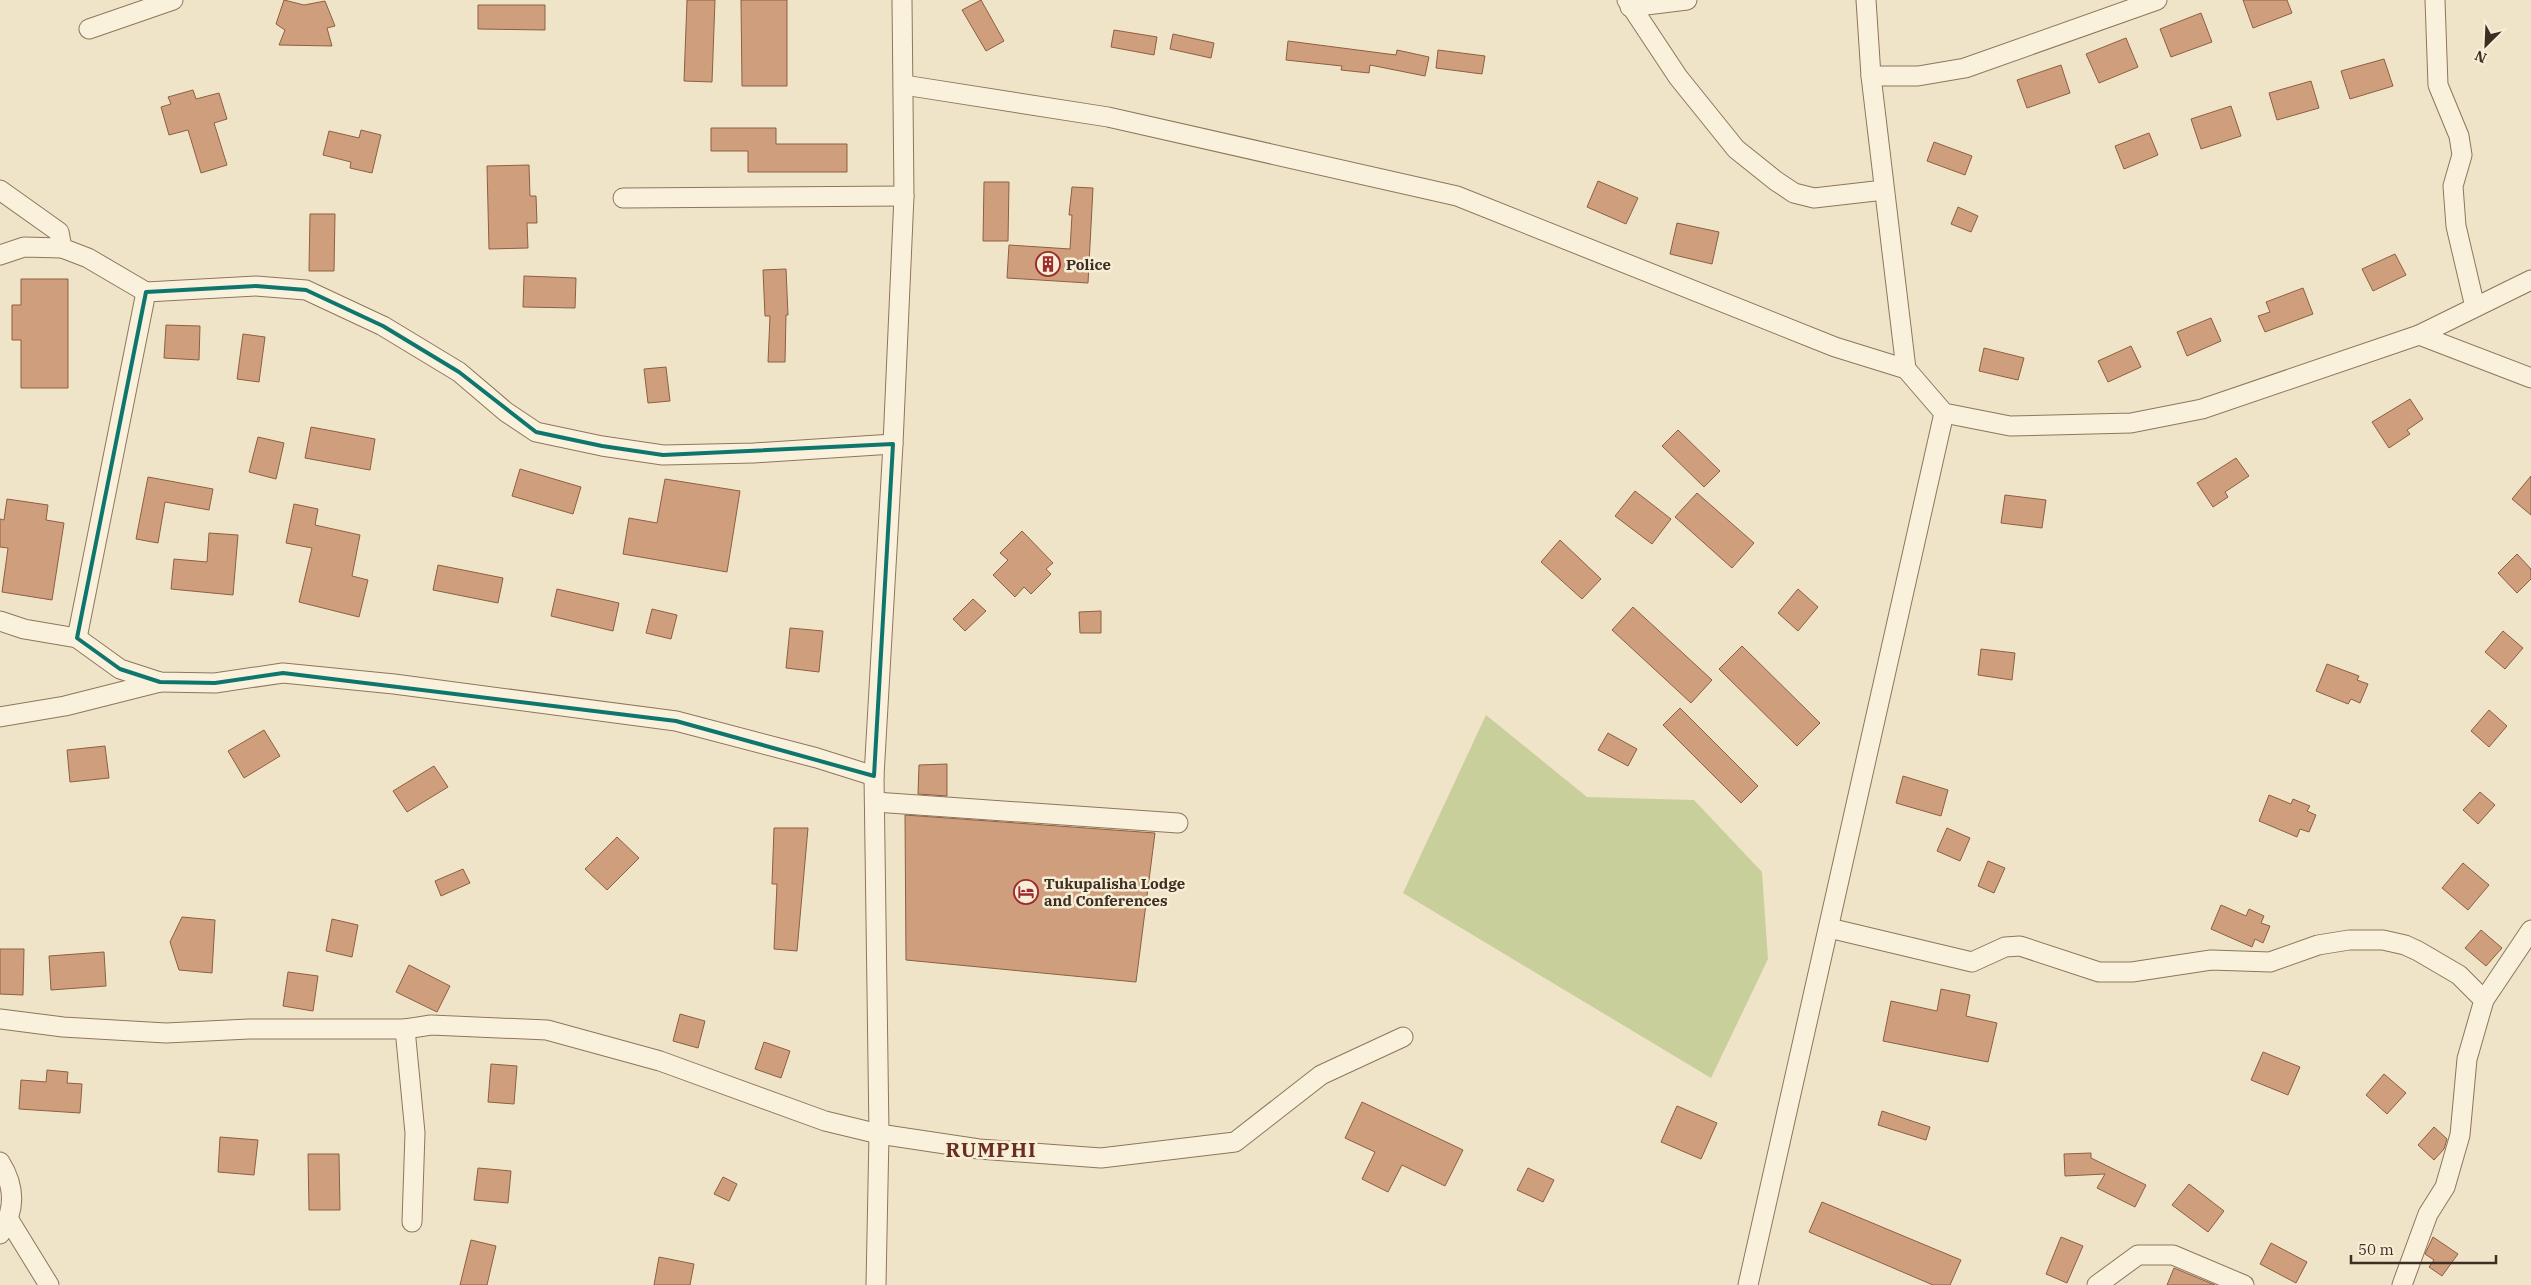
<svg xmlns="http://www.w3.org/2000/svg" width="2531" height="1285" font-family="'IBM Plex Serif',serif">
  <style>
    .green { fill: #c9cf9b }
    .building { fill: #cf9f7d; stroke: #8d5f41 }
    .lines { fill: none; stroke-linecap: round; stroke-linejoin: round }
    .minor-casing { stroke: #8d765c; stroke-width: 21 }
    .minor { stroke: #faf1dc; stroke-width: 19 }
    .marked { fill: none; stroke: #0f766e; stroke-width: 4; stroke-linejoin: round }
    .labels { text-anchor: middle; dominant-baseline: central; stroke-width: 5; stroke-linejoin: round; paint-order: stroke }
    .poi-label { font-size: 15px; font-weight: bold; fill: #3d2e20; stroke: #f7eed8; text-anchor: start }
    .district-label { font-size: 20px; font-weight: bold; letter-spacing: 1px; fill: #6b2e1e; stroke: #f7eed8 }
  </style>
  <rect width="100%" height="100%" fill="#f0e4c8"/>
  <path class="green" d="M1486,715L1587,797L1694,800L1762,872L1768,959L1711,1078L1403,893Z"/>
  <g class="building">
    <path d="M284,0L304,5L325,1L335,26L327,28L332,46L279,45L285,30L276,24Z"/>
    <path d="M687,0H715L712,82L684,81Z"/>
    <path d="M741,0H787V86H742Z"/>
    <path d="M981,0L1004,41L986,51L962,10Z"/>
    <path d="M2243,0H2287L2292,13L2253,28Z"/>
    <path d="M478,5H545V30L478,29Z"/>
    <path d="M2201,13L2212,42L2171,57L2160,29Z"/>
    <path d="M1114,30L1157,37L1154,55L1111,47Z"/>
    <path d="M1173,34L1214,43L1211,58L1170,49Z"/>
    <path d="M2126,38L2138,67L2099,83L2086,54Z"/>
    <path d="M1288,41L1396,55L1397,50L1429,57L1425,76L1370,65L1369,73L1341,70L1342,66L1286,60Z"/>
    <path d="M1438,50L1485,56L1482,74L1436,68Z"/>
    <path d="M2384,59L2393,86L2350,99L2341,71Z"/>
    <path d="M2061,65L2070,93L2027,108L2017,80Z"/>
    <path d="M2311,81L2319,108L2277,120L2269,93Z"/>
    <path d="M193,90L196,99L219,93L227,119L214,123L227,165L201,173L188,130L169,135L161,107L171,104L168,97Z"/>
    <path d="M2231,106L2241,136L2201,149L2191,119Z"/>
    <path d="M711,128H776V144H847V172H748V151H711Z"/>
    <path d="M361,130L381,135L372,173L350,168L351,162L323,155L329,131L359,138Z"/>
    <path d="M2149,133L2158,155L2124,169L2115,146Z"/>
    <path d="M1934,142L1972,156L1965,175L1927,161Z"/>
    <path d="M529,165L530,196H536L537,223H527L528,248L489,249L487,166Z"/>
    <path d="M1598,181L1638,198L1626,224L1587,207Z"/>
    <path d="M984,182H1009L1008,241H983Z"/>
    <path d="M1072,187L1093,188L1088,283L1007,278L1009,245L1070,249L1072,215H1069Z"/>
    <path d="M1958,207L1978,216L1971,232L1951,224Z"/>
    <path d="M310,214H335L334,271H309Z"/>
    <path d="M1677,223L1719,232L1712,264L1670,254Z"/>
    <path d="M2395,254L2406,275L2373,291L2362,269Z"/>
    <path d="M786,269L788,315H786L785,362H768L770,316H765L763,270Z"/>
    <path d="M524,276L576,278L575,308L523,307Z"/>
    <path d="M21,279H68V388H21V340H12V305H21Z"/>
    <path d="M2303,288L2313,314L2265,332L2258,316L2270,312L2266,302Z"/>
    <path d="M2211,318L2221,341L2187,356L2177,332Z"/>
    <path d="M166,325L200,326L199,360L164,358Z"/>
    <path d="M243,334L265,337L259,382L237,379Z"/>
    <path d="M2131,346L2141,367L2108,382L2098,361Z"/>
    <path d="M1984,348L2024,358L2018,380L1979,371Z"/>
    <path d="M666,367L670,401L648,403L644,369Z"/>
    <path d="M2410,399L2423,419L2407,430L2410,434L2389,448L2372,422Z"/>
    <path d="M311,427L375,439L370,470L305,458Z"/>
    <path d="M1678,430L1720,471L1704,487L1662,446Z"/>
    <path d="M258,437L284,443L276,479L249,472Z"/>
    <path d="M2236,458L2249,476L2225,492L2228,497L2213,507L2197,483Z"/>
    <path d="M520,469L581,487L573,514L512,496Z"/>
    <path d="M2531,476V515L2512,499Z"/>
    <path d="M148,477L213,489L209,510L165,502L158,543L136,539Z"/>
    <path d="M665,479L740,491L727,572L623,554L629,518L657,523Z"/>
    <path d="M1635,491L1671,519L1652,544L1615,516Z"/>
    <path d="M1697,493L1754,543L1732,568L1675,517Z"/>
    <path d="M2005,495L2046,500L2042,528L2001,523Z"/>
    <path d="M7,499L48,505L46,520L64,523L52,600L2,592L8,548L0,547V519L4,520Z"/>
    <path d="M294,504L318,509L315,525L360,535L352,576L368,580L359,617L299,602L312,548L286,543Z"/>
    <path d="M1022,531L1053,563L1046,569L1051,574L1031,594L1024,587L1015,597L993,575L1008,560L1000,553Z"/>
    <path d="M209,533L238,535L233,595L171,589L174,559L207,562Z"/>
    <path d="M1560,540L1601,579L1582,599L1541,562Z"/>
    <path d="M2517,554L2531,569V579L2517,593L2498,573Z"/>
    <path d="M438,565L503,578L498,603L433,590Z"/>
    <path d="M557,589L619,603L613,631L551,616Z"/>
    <path d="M1798,589L1818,607L1798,631L1778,613Z"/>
    <path d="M973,599L986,611L965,631L953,619Z"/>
    <path d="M1633,607L1712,680L1691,703L1612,630Z"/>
    <path d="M652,609L677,615L671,639L646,633Z"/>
    <path d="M1101,611V633H1080L1079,612Z"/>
    <path d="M790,628L823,631L819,672L786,668Z"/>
    <path d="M2503,631L2523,648L2505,669L2485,652Z"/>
    <path d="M1742,646L1820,723L1797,746L1719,669Z"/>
    <path d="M1981,649L2015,653L2012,680L1978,675Z"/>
    <path d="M2327,664L2359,676L2357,680L2368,684L2360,703L2351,699L2348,704L2316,691Z"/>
    <path d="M1680,708L1758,786L1741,803L1663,725Z"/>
    <path d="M2489,710L2507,726L2489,747L2471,731Z"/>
    <path d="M264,730L280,756L244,778L228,751Z"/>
    <path d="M1608,733L1637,749L1628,766L1598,750Z"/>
    <path d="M105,746L109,778L70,782L67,750Z"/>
    <path d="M947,764V796L918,794L919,765Z"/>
    <path d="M434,766L448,787L407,812L393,791Z"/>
    <path d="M1903,776L1948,790L1941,816L1896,803Z"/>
    <path d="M2480,792L2495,805L2478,824L2463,810Z"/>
    <path d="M2269,795L2291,804L2293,799L2310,806L2307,811L2316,815L2309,832L2300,829L2297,837L2259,821Z"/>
    <path d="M905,815L1155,833L1136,982L906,960Z"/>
    <path d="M774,828H808L797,951L774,949L777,884H772Z"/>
    <path d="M1947,828L1970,838L1960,861L1937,851Z"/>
    <path d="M617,837L639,858L607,890L585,869Z"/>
    <path d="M1988,861L2005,868L1994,893L1978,886Z"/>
    <path d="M2463,863L2489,885L2468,910L2442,888Z"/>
    <path d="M463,869L470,883L441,896L435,881Z"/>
    <path d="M2221,905L2246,916L2249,909L2264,916L2261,923L2270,926L2263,943L2255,939L2252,947L2211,929Z"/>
    <path d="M182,917L215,920L212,973L179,970L170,942Z"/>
    <path d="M332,919L358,925L352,957L326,951Z"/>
    <path d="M2481,930L2502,948L2486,966L2465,948Z"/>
    <path d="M0,949H24L23,995L0,994Z"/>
    <path d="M104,952L106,986L51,990L49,956Z"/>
    <path d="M409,965L450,986L437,1012L396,992Z"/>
    <path d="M288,972L318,976L313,1011L283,1006Z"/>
    <path d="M1941,989L1970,995L1966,1016L1997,1023L1988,1062L1883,1041L1891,1001L1937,1011Z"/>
    <path d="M680,1014L705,1021L698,1048L673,1041Z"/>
    <path d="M764,1042L790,1051L781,1078L755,1069Z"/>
    <path d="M2263,1052L2300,1067L2288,1095L2251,1080Z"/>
    <path d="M491,1064L517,1066L514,1104L488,1102Z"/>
    <path d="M47,1070L68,1072L67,1083L82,1084L80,1113L19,1109L21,1080L46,1082Z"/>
    <path d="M2384,1074L2406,1093L2387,1114L2366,1095Z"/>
    <path d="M1362,1102L1463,1150L1445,1186L1402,1165L1388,1192L1362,1179L1375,1152L1345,1138Z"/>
    <path d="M1677,1106L1717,1123L1701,1159L1661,1142Z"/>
    <path d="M1882,1111L1930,1127L1926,1140L1878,1125Z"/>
    <path d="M2434,1127L2447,1139L2444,1149L2434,1160L2418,1145Z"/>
    <path d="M220,1137L258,1140L254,1175L218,1172Z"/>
    <path d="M2091,1153V1158L2146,1185L2135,1207L2097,1188L2105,1174L2065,1176L2064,1154Z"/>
    <path d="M308,1154H339L340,1210H309Z"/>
    <path d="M478,1168L511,1171L508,1203L474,1200Z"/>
    <path d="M1528,1168L1554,1180L1543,1202L1517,1190Z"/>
    <path d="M723,1177L737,1184L729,1201L714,1194Z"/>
    <path d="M2189,1184L2224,1211L2208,1232L2172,1205Z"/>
    <path d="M1822,1202L1961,1260L1950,1285H1933L1809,1232Z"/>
    <path d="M2061,1237L2083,1246L2067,1283L2046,1274Z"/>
    <path d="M2433,1237L2458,1254L2442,1276L2429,1267L2434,1260L2425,1254Z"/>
    <path d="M471,1240L496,1246L487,1285H460Z"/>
    <path d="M2271,1243L2307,1262L2296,1283L2260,1264Z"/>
    <path d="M659,1257L694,1264L690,1285H654Z"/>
    <path d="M2174,1268L2215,1285H2167Z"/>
  </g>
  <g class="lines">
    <defs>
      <g id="minor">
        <path d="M1627,0L1678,77L1736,149L1776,181L1794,193L1814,198L1884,190"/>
        <path d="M1866,0L1871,76L1906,369"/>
        <path d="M2435,0L2438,85L2459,136L2462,155L2453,186L2456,226L2475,307"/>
        <path d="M1630,7L1687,0"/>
        <path d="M89,29L173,0"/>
        <path d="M1871,76H1918L1965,68L2157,0"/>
        <path d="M904,85L1108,117L1457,196L1835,347L1906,369L1944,413L2010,426L2131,423L2202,409L2419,335L2531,378"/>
        <path d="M0,190L59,232L62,248L88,258L146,292L256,286L306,290L383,326L459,372L506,412L536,432L602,446L663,455L754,453L893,444"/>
        <path d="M623,198L904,196"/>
        <path d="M0,255L24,247L62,248"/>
        <path d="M2419,335L2531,280"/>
        <path d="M0,621L24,629L77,638L120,669L160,682L215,683L283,673L394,684L676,721L817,758L874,776"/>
        <path d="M77,638L146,292"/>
        <path d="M0,717L65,706L160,682"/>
        <path d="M875,802L1178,823"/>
        <path d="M1829,928L1972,962L2005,947L2020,946L2099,972H2132L2211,960L2270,962L2318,945L2349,940H2383L2405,945L2418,951L2459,975L2484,1000"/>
        <path d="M0,1019L63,1027L166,1033L249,1029H405L431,1025L547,1030L660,1061L825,1121L879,1134L979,1149L1101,1158L1235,1142L1321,1075L1403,1037"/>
        <path d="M405,1029L415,1133L412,1222"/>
        <path d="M0,1162C15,1186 16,1210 0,1234"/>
        <path d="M9,1220L49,1285"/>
        <path d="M876,1285L879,1134L874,776L893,444L904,196L902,0"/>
        <path d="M1748,1285L1944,413"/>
        <path d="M2097,1285L2138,1255H2173L2244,1285"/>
        <path d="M2402,1285L2428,1214L2445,1187L2460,1135L2467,1059L2484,1000L2531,930"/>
      </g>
    </defs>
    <use href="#minor" class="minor-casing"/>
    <use href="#minor" class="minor"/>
  </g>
  <path class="marked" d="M256,286L306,290L383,326L459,372L536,432L602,446L663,455L893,444L874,776L676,721L283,673L215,683L160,682L120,669L77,638L146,292Z"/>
  <defs>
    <symbol id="building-ring" viewBox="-11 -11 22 22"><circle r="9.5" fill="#f7eed8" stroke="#9e2a2b" stroke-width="1.5"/><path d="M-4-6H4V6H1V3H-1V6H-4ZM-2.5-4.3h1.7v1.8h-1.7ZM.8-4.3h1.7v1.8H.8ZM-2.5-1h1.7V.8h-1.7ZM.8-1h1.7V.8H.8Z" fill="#9e2a2b"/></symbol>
    <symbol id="hotel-ring" viewBox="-11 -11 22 22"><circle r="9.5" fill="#f7eed8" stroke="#9e2a2b" stroke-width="1.5"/><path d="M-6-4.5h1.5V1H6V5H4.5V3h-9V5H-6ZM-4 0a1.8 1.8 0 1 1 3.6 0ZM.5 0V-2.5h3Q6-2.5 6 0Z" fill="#9e2a2b"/></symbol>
  </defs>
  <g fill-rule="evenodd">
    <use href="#building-ring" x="1034" y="250" width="28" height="28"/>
    <use href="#hotel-ring" x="1012" y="878" width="28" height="28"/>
  </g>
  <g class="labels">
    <g class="poi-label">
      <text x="1066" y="264">Police</text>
      <text x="1044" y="883">Tukupalisha Lodge<tspan x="1044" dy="17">and Conferences</tspan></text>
    </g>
    <g class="district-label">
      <text x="991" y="1149">RUMPHI</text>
    </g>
  </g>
  <g transform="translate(2486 45) rotate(204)" stroke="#f7eed8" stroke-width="4" paint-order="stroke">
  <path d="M0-4L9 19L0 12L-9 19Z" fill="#3d2e20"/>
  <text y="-8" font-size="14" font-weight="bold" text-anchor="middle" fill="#3d2e20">N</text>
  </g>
  <path d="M2351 1255v8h145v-8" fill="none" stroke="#3d2e20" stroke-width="2.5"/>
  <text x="2358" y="1255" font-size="15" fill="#3d2e20" stroke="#f7eed8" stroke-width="4" paint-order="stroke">50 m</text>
</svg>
